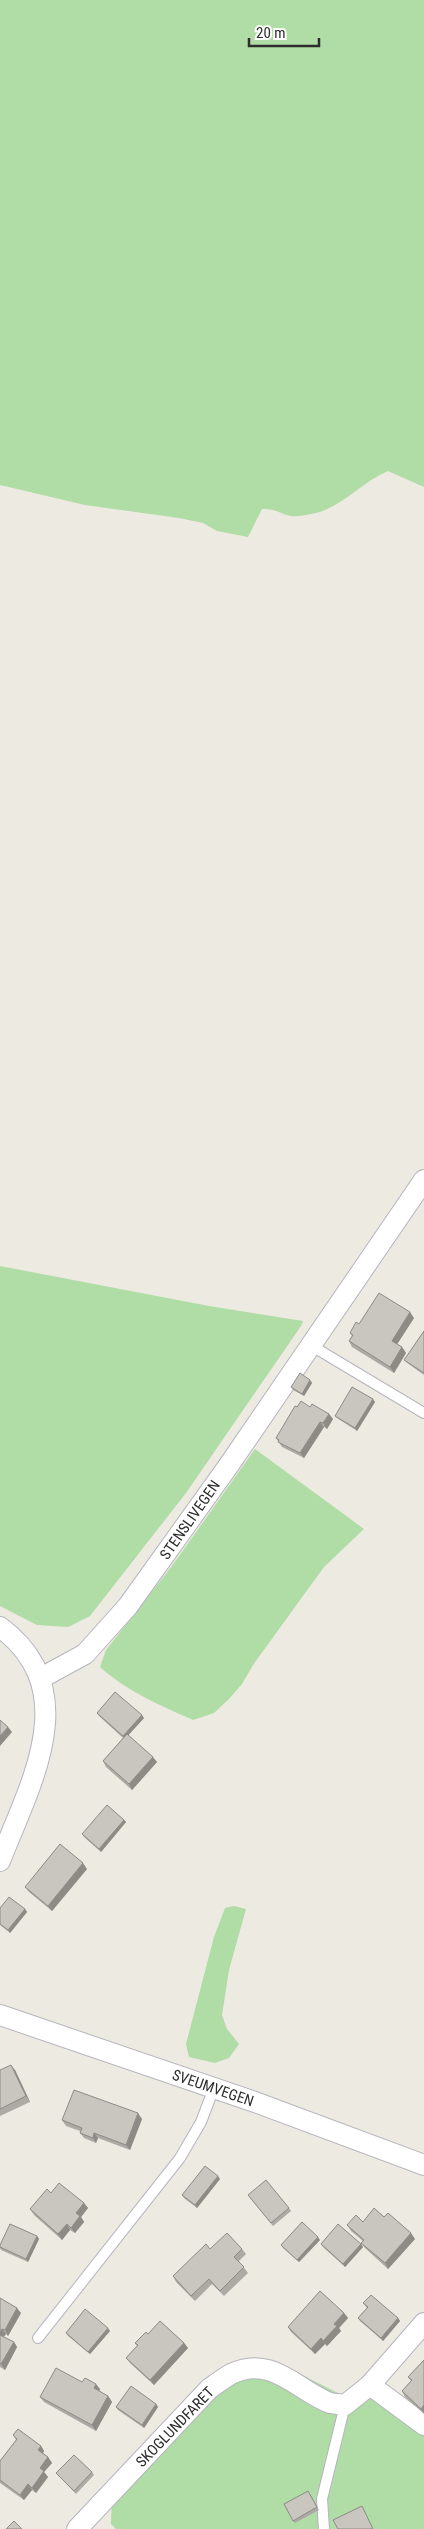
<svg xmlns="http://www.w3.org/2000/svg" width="424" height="2529" font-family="'Roboto Condensed',sans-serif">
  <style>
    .green { fill: #b0dca5 }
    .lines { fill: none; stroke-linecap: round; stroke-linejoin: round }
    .service-casing { stroke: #b5b5bf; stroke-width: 12 }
    .minor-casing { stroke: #b5b5bf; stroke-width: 22 }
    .service { stroke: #fff; stroke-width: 10 }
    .minor { stroke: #fff; stroke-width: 20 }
    .wall { fill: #adaaa5 }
    .shaded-wall { fill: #8d8b86 }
    .building { fill: #c9c6c0; stroke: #8d8b86 }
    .labels { text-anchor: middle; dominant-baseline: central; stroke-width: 4.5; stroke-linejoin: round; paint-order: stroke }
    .street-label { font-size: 15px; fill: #2d2d2d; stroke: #fff }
  </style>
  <rect width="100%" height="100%" fill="#edeae2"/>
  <g class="green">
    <path d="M0,0H424V487L388,471C361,482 341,509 311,514C305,515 297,517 291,516C280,514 275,508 262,509L248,537L217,531L203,523L179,518L85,505L0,485Z"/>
    <path d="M0,1266L209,1306L303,1321L301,1326L186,1493L90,1616L68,1627L37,1625L0,1606Z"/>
    <path d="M255,1449L364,1529L324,1567L253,1665L242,1684L229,1699L214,1713L193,1720C162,1706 126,1691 100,1667L106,1650L172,1566Z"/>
    <path d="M234,1906L246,1909L229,1970L222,2015L227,2029L239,2044L229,2058L215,2063L189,2057L186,2044L214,1937L225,1908Z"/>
    <path d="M286,2367L344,2396L373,2385L424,2422V2529H116L111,2524L112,2492L205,2386Z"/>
  </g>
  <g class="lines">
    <defs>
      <g id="service">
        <path d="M312,1346L424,1413"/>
        <path d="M38,2338L180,2158L201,2122L214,2088"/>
        <path d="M324,2529L322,2499L345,2405"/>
      </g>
      <g id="minor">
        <path d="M0,1627C85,1690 30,1784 0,1861"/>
        <path d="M41,1678L85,1654L128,1606L229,1465L424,1180"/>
        <path d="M0,2015L255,2102L424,2165"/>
        <path d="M370,2385L424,2425"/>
        <path d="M77,2529L209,2389C216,2384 224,2378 231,2374C272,2354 298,2391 330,2403C335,2404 341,2404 345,2405L370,2385L424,2323"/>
      </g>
    </defs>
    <use href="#service" class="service-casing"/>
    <use href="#minor" class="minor-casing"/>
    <use href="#service" class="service"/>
    <use href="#minor" class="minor"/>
  </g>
  <g class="wall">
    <path d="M414,1318L397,1344L402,1347L406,1353L394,1373L352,1347L349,1341L352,1336L350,1333L359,1324Z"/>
    <path d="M424,1331V1375L406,1362L404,1360Z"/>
    <path d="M310,1380L312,1383L304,1396L293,1390L291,1387Z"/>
    <path d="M375,1402L357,1431L337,1418L335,1416Z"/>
    <path d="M297,1407H310L329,1414L333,1419L327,1429L324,1427L304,1458L282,1447L276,1438Z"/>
    <path d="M97,1713L144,1718L128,1735L157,1762L132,1790L106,1767L103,1761L123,1738L99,1716Z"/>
    <path d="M124,1820L126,1822L101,1852L84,1837L82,1834Z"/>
    <path d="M87,1869L52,1911L29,1892L25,1887Z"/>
    <path d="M0,1908L25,1909L27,1912L10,1933L0,1925Z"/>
    <path d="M0,2070H15L30,2102L0,2116Z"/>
    <path d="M142,2119L130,2150L98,2138L96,2143L84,2138L80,2133V2131L66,2126L62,2120Z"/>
    <path d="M220,2179L197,2208L184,2198L182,2195Z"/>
    <path d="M51,2193L84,2203L88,2208L81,2217L84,2222L75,2233L70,2230L62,2240L34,2215L30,2209Z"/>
    <path d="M250,2198L289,2208L291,2211L273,2226Z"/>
    <path d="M384,2217L415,2239L388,2269L365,2248L361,2243L363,2241L351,2231L347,2225Z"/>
    <path d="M37,2236L39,2239L28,2262L1,2250L0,2248V2245Z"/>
    <path d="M320,2240L299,2262L283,2248L281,2245Z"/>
    <path d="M321,2244H361L363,2247L345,2267L323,2247Z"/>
    <path d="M210,2249H242L246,2254L239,2261L248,2273L224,2296L212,2284L195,2301L176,2282L173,2276Z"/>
    <path d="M0,2298L21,2313L8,2336L6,2334L4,2337L14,2342L17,2347L5,2370L0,2367Z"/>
    <path d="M363,2303L398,2318L400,2321L383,2341L360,2321L358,2318L367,2308Z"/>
    <path d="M344,2313L348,2318L339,2328L341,2331L327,2346L325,2344L315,2354L291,2332L288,2327Z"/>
    <path d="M110,2331L90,2354L68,2336L66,2333Z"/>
    <path d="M148,2334L184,2343L188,2348L154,2385L130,2363L126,2358L137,2346L135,2343Z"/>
    <path d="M424,2360V2414L405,2397L402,2391L411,2381L408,2377Z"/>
    <path d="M82,2382L100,2389L99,2391L108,2396L112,2402L96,2431L44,2402L40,2397Z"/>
    <path d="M156,2404L158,2407L144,2428L118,2410L116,2407Z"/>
    <path d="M13,2435L41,2446L44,2451L43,2453L48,2457L52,2463L44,2472L48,2477L36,2493L32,2490L24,2500L0,2483V2461L16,2440Z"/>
    <path d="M92,2472L94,2475L76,2494L56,2473Z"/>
    <path d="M310,2494L319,2510L295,2523L293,2521Z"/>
  </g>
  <g class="shaded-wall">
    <path d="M410,1312L414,1318L396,1346L392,1341Z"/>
    <path d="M402,1347L406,1353L394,1373L390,1367Z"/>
    <path d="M310,1380L312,1383L304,1396L302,1394Z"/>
    <path d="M373,1399L375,1402L357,1431L355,1428Z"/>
    <path d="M329,1414L333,1419L327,1429L323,1423Z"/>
    <path d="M320,1422L324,1427L304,1458L300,1453Z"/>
    <path d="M142,1715L144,1718L125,1739L123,1736Z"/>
    <path d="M8,1727L12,1732L0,1746V1736Z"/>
    <path d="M153,1757L157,1762L132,1790L129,1784Z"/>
    <path d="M124,1820L126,1822L101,1852L99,1849Z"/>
    <path d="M83,1863L87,1869L52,1911L48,1906Z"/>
    <path d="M25,1909L27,1912L10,1933L8,1930Z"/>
    <path d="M11,2065L15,2070L30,2102L26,2096Z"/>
    <path d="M138,2113L142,2119L130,2150L126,2145Z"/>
    <path d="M94,2133L98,2138L96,2143L93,2138Z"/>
    <path d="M218,2176L220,2179L197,2208L195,2205Z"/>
    <path d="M84,2203L88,2208L81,2217L84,2222L75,2233L71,2228L76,2213Z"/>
    <path d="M67,2224L70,2230L62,2240L58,2234Z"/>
    <path d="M411,2233L415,2239L388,2269L385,2263Z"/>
    <path d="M37,2236L39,2239L28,2262L26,2259Z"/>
    <path d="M318,2237L320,2240L299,2262L297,2260Z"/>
    <path d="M361,2244L363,2247L345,2267L343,2264Z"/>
    <path d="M17,2308L21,2313L8,2336L5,2330Z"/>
    <path d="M344,2313L348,2318L339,2328L341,2331L327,2346L323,2341L334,2324Z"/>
    <path d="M398,2318L400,2321L383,2341L381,2338Z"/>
    <path d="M108,2328L110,2331L90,2354L88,2352Z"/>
    <path d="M2,2329L6,2334L2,2339L0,2336V2332Z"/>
    <path d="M321,2338L325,2344L315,2354L311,2349Z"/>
    <path d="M14,2342L17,2347L5,2370L1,2364Z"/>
    <path d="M184,2343L188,2348L154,2385L150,2380Z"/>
    <path d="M96,2384L100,2389L98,2394L94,2388Z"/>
    <path d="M108,2396L112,2402L96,2431L92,2425Z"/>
    <path d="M156,2404L158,2407L144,2428L142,2425Z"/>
    <path d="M424,2405V2413L421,2409Z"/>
    <path d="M41,2446L44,2451L42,2455L38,2450Z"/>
    <path d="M48,2457L52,2463L44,2472L48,2477L36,2493L32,2488L40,2468Z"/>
    <path d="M28,2484L32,2490L24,2500L20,2495Z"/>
  </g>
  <g class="building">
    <path d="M379,1293L410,1312L392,1341L402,1347L390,1367L349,1341L353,1335L350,1333L356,1322L359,1324Z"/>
    <path d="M424,1331V1373L404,1360Z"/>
    <path d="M300,1373L310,1380L302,1394L291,1387Z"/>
    <path d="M352,1387L373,1399L355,1428L335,1416Z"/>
    <path d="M301,1401L310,1407L312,1404L329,1414L323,1423L320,1422L300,1453L278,1442L279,1440L276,1438L295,1406L297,1407Z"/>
    <path d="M115,1692L142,1715L123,1736L97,1713Z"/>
    <path d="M0,1720L8,1727L0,1736Z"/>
    <path d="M127,1734L153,1757L129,1784L103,1761Z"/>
    <path d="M107,1805L124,1820L99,1849L82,1834Z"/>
    <path d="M60,1844L83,1863L48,1906L25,1887Z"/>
    <path d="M9,1897L25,1909L8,1930L0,1924V1908Z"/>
    <path d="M11,2065L26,2096L0,2109V2070Z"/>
    <path d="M74,2090L138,2113L126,2145L94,2133L93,2138L80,2133L82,2128L62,2120Z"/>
    <path d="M205,2166L218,2176L195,2205L182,2195Z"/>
    <path d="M266,2180L289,2208L271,2223L248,2195Z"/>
    <path d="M59,2183L84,2203L76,2213L80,2216L71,2228L67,2224L58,2234L30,2209L47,2189L51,2193Z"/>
    <path d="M374,2208L384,2217L388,2213L411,2233L385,2263L361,2243L364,2240L347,2225L356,2215L363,2222Z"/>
    <path d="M302,2222L318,2237L297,2260L281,2245Z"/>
    <path d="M10,2224L37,2236L26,2259L0,2247V2245Z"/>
    <path d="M338,2224L361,2244L343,2264L321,2244Z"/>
    <path d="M227,2233L242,2249L234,2257L244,2267L220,2291L209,2279L191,2296L173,2276L206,2244L210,2249Z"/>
    <path d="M320,2291L344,2313L334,2324L337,2326L323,2341L321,2338L311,2349L288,2327Z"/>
    <path d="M371,2295L398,2318L381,2338L358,2318L368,2307L363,2303Z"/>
    <path d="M0,2298L17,2308L5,2330L2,2329L0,2332Z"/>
    <path d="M85,2309L108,2328L88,2352L66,2333Z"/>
    <path d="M160,2321L184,2343L150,2380L126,2358L138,2345L135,2343L146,2332L148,2334Z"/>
    <path d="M0,2335L14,2342L1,2364H0Z"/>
    <path d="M424,2360V2405L421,2409L402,2391L412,2380L408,2377Z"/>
    <path d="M56,2368L82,2382L85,2378L96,2384L94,2388L108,2396L92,2425L40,2397Z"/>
    <path d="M131,2386L156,2404L142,2425L116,2407Z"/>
    <path d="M18,2429L41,2446L38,2450L48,2457L40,2468L44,2471L32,2488L28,2484L20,2495L0,2480V2461L17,2439L13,2435Z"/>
    <path d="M74,2455L92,2472L74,2491L56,2473Z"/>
    <path d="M308,2491L317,2507L293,2521L284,2504Z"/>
    <path d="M362,2506L373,2529H338L333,2520Z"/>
    <path d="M14,2521L22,2529H6Z"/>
  </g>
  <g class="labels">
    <g class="street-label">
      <text transform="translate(190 1520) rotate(-55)">STENSLIVEGEN</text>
      <text transform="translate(213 2088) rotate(19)">SVEUMVEGEN</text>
      <text transform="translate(175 2427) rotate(-46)">SKOGLUNDFARET</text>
    </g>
  </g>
  <path d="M249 38v8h70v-8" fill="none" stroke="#2d2d2d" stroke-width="2.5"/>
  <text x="256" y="38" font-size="15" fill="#2d2d2d" stroke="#ffffff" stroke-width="4" paint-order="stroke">20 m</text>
</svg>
